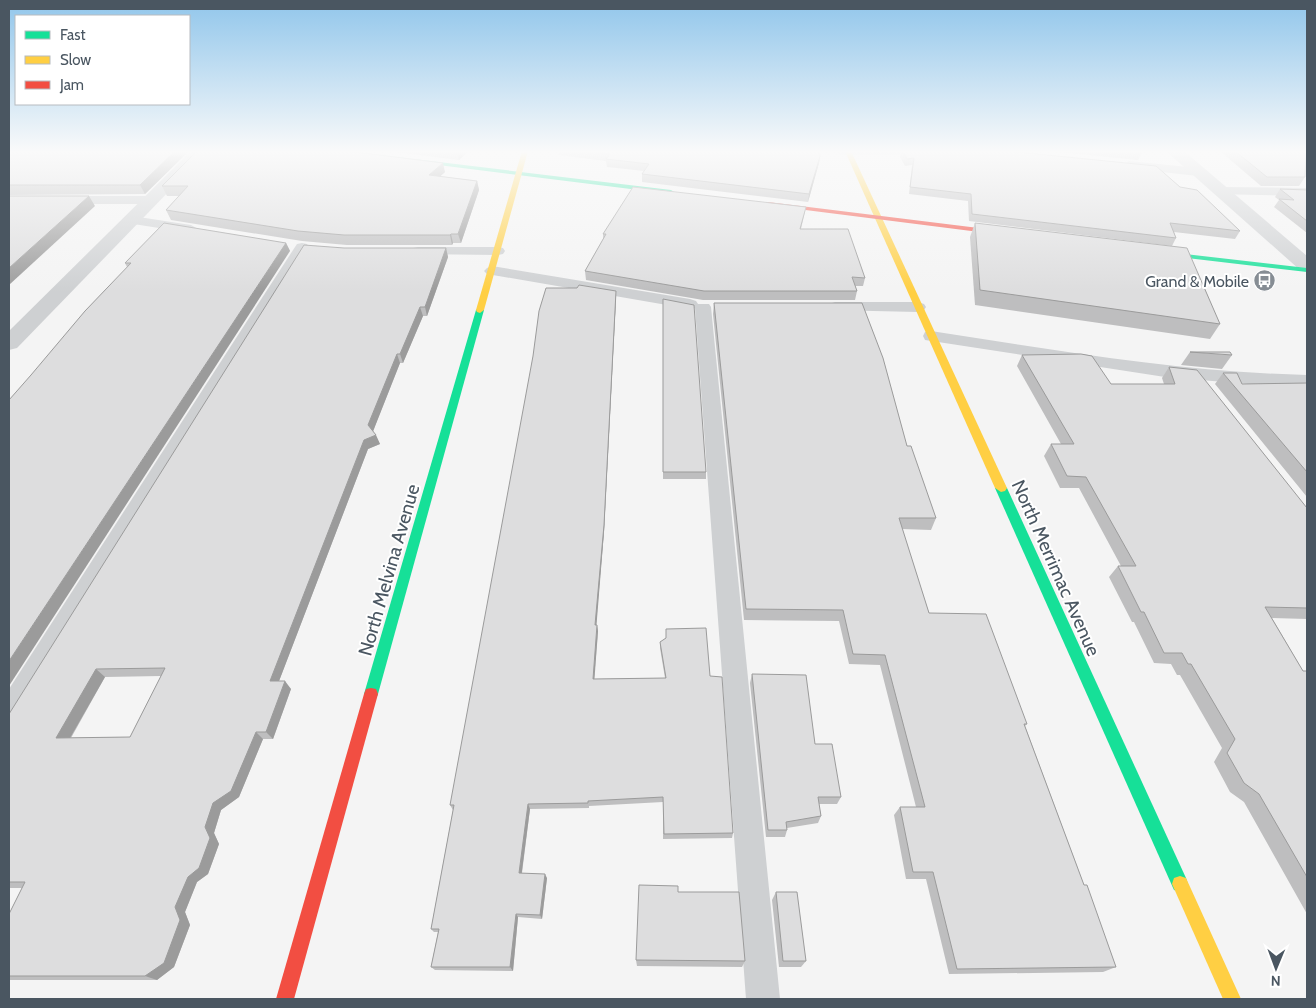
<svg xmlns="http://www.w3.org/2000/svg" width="1316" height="1008" font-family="Cabin,sans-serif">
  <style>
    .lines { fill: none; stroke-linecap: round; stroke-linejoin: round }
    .lane { fill: #ced0d2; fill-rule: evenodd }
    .street { fill: #ced0d2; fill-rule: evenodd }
    .fast { fill: #16e098; fill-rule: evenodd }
    .slow { fill: #ffcf43; fill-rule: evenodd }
    .jam { fill: #f24e42; fill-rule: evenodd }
    .wall { fill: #bebebf; fill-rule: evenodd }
    .shaded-wall { fill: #9b9b9b }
    .building { fill: #ddddde; stroke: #9b9b9b; fill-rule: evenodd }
    .labels { text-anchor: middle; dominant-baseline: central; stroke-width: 4; stroke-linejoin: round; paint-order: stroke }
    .far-poi-label { font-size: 16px; fill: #4a5661; stroke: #fff; text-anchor: end }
    .street-label { font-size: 19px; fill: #4a5661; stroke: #fff }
  </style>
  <rect width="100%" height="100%" fill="#f4f4f4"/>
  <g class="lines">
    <g class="lane">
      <path d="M834,151H939L933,155H840Z"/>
      <path d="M1129,161L1198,168L1204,172L1198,176L1125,168L1123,165Z"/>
      <path d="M1221,187L1307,188V196L1216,194L1215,191L1216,188Z"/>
      <path d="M9,196H152L159,200L152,204H9Z"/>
      <path d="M132,216L191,225L198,229L191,233L127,223L125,220L127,217Z"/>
      <path d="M302,243L307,244L309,247L18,721L9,724V689L295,247L297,244Z"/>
      <path d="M418,247H498L503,248L505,251L503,254L498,255L413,254L411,251L413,248Z"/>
      <path d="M492,266L690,299L696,301L698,304H709L711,307L780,999H746L695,308L690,309L487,274L484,271L487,268Z"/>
      <path d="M835,302H918L924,304L926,307L924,310L918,312L829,310L827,307L829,304Z"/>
      <path d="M931,331C1056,350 1180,372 1307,375V387L1260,385L1165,377L925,340L923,336L925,332Z"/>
    </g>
    <g class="street">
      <path d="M191,151H208L17,348L9,350V331Z"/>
      <path d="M1166,151H1184L1307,256V272L1300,270Z"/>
    </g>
    <g class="fast">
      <path d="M327,151H347L671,190L674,192L671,194Z"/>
      <path d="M1150,250L1307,268V272L1153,254L1149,252Z"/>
      <path d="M480,307L484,310L378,694L376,699L371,700L366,699L364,694L476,310Z"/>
      <path d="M1001,484L1007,488L1186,878L1188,884L1186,890L1180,892L1174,890L995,488Z"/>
    </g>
    <g class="slow">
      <path d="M522,151H528L484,310L480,313L477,312L476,310Z"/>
      <path d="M845,151H851L1007,488L1005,491L1001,492L995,488Z"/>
      <path d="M1180,876L1186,878L1241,999H1223L1172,884L1174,878Z"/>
    </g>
    <g class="jam">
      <path d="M768,202L1011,232L1015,234L1011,236L766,205V203Z"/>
      <path d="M371,688L376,689L378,694L294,999H276L364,694L366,689Z"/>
    </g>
  </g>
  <g class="wall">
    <path d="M9,151H189L145,194L9,195Z"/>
    <path d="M387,151H468L459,160Z"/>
    <path d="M558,151H818L820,156L819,163L808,202L642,182V174L644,171L607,167L606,161L559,155Z"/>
    <path d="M902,151H1007L1180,187L1240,231L1235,239L1174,232L1176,238L1172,246L969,221L968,201L909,194L912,165L905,166L900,157Z"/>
    <path d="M1049,151H1140L1142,153L1138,160Z"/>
    <path d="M1220,151H1307L1305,177L1299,186H1261Z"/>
    <path d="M445,172L440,176L477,181L479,190L461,243H453L452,245H347L302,241L171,220L166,210L179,196H167L162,186Z"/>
    <path d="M1280,189L1307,190V233L1274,207L1279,200L1275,197Z"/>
    <path d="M806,207L801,229L865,278L863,286H855L857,291L855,300H703L586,280L585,271L603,239V234Z"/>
    <path d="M975,223L1220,324L1210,339L975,305L970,237Z"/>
    <path d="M286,243L290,251L127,267L125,263Z"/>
    <path d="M344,248H446L448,257L427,316H423L403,363H400L373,431L380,444L368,449L279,681L291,689L273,739H263L239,797L221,810L214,833L219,844L208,874L197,882L185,912L190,925L174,967L157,980H9V914L22,888H9V714ZM161,676L130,737L71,738L105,677Z"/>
    <path d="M616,291V298L604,532L596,625H597L598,631L594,679L665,678L660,648V642L666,638V629L710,676L733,833L732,838L663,839V802L589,806V808L530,809L522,873L547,878L542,919L518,917L513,971L435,970L431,967L438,932H434L431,929L453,810L450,805Z"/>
    <path d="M663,299L706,472V479H663Z"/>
    <path d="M714,303L907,446L936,518L931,530L902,529L929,613L1027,724L1025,726L1084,885L1116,967L1103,972L949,974L926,879H906L894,815L900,807H916L880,665L849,664L839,621L744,620L713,314Z"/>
    <path d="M1190,352L1232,355L1222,369L1181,365Z"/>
    <path d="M1022,355L1111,384H1164L1162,378L1169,367L1307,508V619L1272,618L1303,671H1307V914L1244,802L1230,792L1214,762L1222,748L1180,675H1177L1171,664L1154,663L1134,622H1132L1109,577L1118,566H1121L1079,488H1060L1044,456L1051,444H1061L1017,366Z"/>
    <path d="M1223,373L1242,384L1307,383V497L1215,384Z"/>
    <path d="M752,674L815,744L841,797L837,804H819L821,816L818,823L787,828V830L785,837H766L750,683Z"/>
    <path d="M678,892L745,961L742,967L637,966L636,960Z"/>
    <path d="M776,892L806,961L801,967H779L772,900Z"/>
  </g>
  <g class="shaded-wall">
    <path d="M175,151H189L145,194L140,185Z"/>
    <path d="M457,151H468L459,160Z"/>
    <path d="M820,156L819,163L808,202L809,194Z"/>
    <path d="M443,163L445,172L432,184L429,175Z"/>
    <path d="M477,181L479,190L461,243L458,234Z"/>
    <path d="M89,196L95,206L9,285V268Z"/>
    <path d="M451,234L453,243L452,245L450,235Z"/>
    <path d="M286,243L290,251L9,686V661Z"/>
    <path d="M446,248L448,257L427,316L425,307Z"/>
    <path d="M616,291V298L604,532L596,631L595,625Z"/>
    <path d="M420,307L423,316L403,363L400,354Z"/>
    <path d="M397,354L400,363L372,434L368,425Z"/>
    <path d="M376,435L380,444L368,449L276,689L270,681L364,440Z"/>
    <path d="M597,625L598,631L594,685L593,679Z"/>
    <path d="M96,669L105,677L66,745L56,738Z"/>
    <path d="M285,681L291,689L273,739L266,732Z"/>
    <path d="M256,732L263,739L239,797L221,810L214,833L219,844L208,874L197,882L185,912L190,925L174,967L157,980L145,976L175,907L213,803Z"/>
    <path d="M528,804L530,809L521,878L519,873Z"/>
    <path d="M545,874L547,878L542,919L540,915Z"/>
    <path d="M516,914L518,917L513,971L510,967Z"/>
  </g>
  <g class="building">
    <path d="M9,151H175L140,185H9Z"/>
    <path d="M197,151H347L443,163L429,175L477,181L458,234H451L450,235H344L298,231L166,210L188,186H162Z"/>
    <path d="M587,151H818L820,156L809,194L642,174L649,164L606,159L610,154Z"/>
    <path d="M903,151H1007L1156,166L1180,187L1197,190L1240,231L1170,223L1176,238L972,214L971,194L910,187L914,158L907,159Z"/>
    <path d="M1122,151H1140L1142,153Z"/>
    <path d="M1235,151H1306L1305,177H1267Z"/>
    <path d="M633,187L806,207L800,229H848L865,278L852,277L857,291H704L585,271L606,234H603Z"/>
    <path d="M1280,189L1307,190V221L1279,199L1294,200Z"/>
    <path d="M9,196H89L9,268Z"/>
    <path d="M164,223L286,243L9,661V400L31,375L85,311L131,263H125Z"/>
    <path d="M975,223L1187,248L1220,324L980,290Z"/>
    <path d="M304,245L344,248H446L425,307H420L400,354H397L368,425L376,435L364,440L270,681H285L266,732H256L231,791L213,803L205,827L210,838L199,868L188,877L175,907L180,920L164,963L145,976H9V914L25,882H9V714ZM165,668L130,737L56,738L96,669Z"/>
    <path d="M579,285L616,291L604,525L595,625H597L593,679L666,678L660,642L666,638V629L706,628L710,676L722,677L733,833L664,834L663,797L588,801V803L528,804L519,873L545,874L540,915L516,914L510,967H431L439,929H431L454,805H450L533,356L539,311L546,288H577Z"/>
    <path d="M663,299L694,305L706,472H663Z"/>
    <path d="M714,303H862L883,358L907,446H911L936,518H899L929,613L986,614L1027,724H1024L1084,885H1087L1116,967L957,969L933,872H913L900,807H925L885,655L853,654L843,610L746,609Z"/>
    <path d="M1190,352H1230L1232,355Z"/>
    <path d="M1081,354L1092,356L1111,384H1175L1169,367L1197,370L1307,508V608L1265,607L1303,671H1307V877L1259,794L1244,783L1227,753L1235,739L1191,664H1188L1182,653H1164L1144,612H1141L1118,566H1136L1086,477L1067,476L1051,444H1074L1022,355Z"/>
    <path d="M1223,373H1237L1242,384L1307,383V472Z"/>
    <path d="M752,674L806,675L815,744H832L841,797H818L821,816L786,822L787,830H768Z"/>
    <path d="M639,885L678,886V892H739L745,961L636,960Z"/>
    <path d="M776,892H797L806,961H783Z"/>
  </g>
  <linearGradient id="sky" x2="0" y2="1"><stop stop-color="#91c6eb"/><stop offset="0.52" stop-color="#fafafa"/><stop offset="1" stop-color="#fafafa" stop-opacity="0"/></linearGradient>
  <rect width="1316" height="292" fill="url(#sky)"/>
  <defs>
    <symbol id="bus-disc" viewBox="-11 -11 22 22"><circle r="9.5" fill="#868d94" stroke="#fff"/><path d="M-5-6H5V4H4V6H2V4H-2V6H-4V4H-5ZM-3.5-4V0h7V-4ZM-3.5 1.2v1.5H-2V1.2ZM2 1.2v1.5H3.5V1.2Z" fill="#fff"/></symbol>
  </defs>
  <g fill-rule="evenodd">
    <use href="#bus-disc" x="1252" y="268" width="25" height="25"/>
  </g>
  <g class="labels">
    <g class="far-poi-label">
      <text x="1249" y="281">Grand &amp; Mobile</text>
    </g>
    <g class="street-label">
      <text transform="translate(1056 568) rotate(66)">North Merrimac Avenue</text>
      <text transform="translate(389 570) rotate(-74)">North Melvina Avenue</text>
    </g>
  </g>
  <rect width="1316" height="1008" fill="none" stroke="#4a5661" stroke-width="20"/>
  <rect x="15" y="15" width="175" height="90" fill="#ffffff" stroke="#b7bbc0"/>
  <rect x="25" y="31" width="25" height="8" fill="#16e098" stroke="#b7bbc0"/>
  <text x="60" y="40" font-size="15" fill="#4a5661">Fast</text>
  <rect x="25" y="56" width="25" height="8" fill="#ffcf43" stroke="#b7bbc0"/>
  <text x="60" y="65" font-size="15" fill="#4a5661">Slow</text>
  <rect x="25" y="81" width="25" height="8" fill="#f24e42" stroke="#b7bbc0"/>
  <text x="60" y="90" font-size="15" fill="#4a5661">Jam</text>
  <g transform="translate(1276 968) rotate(181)" stroke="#ffffff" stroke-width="4" paint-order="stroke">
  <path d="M0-4L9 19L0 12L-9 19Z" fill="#4a5661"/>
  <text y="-8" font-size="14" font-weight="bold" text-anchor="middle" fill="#4a5661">N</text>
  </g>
</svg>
